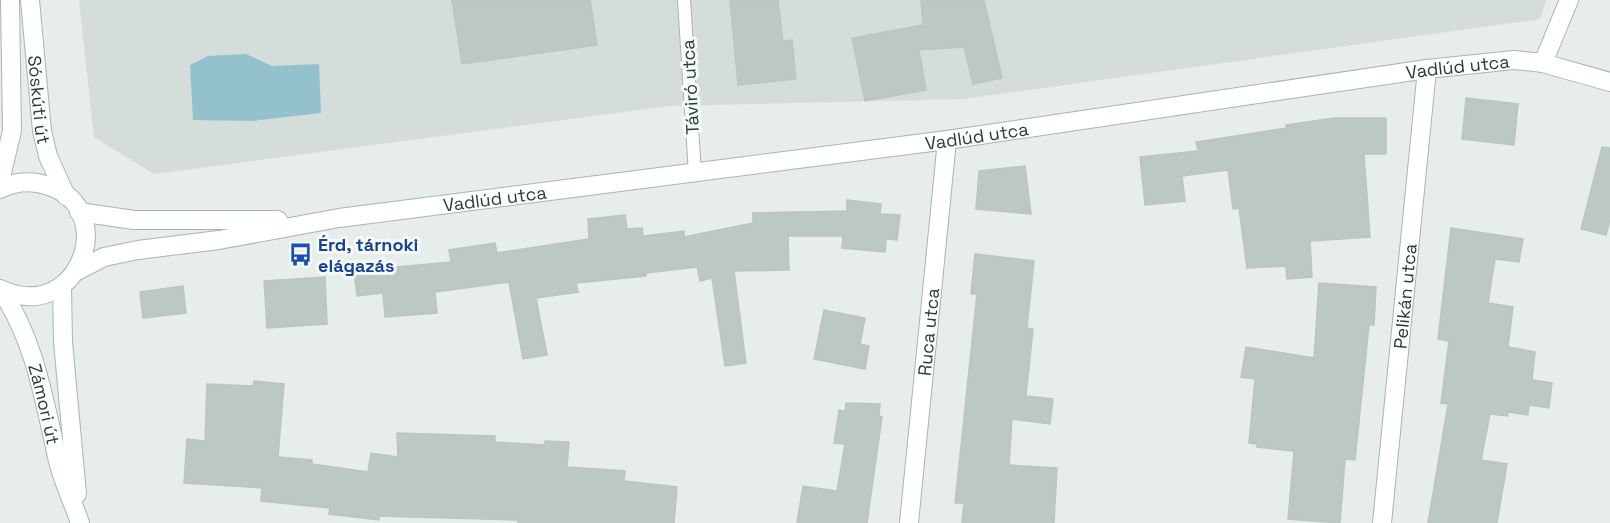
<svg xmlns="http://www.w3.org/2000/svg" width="1610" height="523" font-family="'Space Grotesk',sans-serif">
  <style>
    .built { fill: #d4ddd9 }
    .water { fill: #93c2cd }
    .building { fill: #bbc8c3; stroke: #b9c6c1; stroke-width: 1.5 }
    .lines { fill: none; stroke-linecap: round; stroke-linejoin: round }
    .service-casing { stroke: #a9b5b1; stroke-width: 14 }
    .minor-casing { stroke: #a9b5b1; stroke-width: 20 }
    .tertiary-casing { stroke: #a9b5b1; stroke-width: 20 }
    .secondary-casing { stroke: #a5b8b2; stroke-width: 20 }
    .service { stroke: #fff; stroke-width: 12 }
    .minor { stroke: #fff; stroke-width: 18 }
    .tertiary { stroke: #fff; stroke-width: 18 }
    .secondary { stroke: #fff; stroke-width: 18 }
    .labels { text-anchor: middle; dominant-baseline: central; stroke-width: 6; stroke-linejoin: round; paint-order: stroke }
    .street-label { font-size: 18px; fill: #263e38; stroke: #f6faf8 }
    .transit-label { font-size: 18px; font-weight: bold; fill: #164399; stroke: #f6faf8; text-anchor: start }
  </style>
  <rect width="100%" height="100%" fill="#e6edea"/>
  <path class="built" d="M79,0H1546L1540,19L964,99L670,106L154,174L94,137Z"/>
  <path class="water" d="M246,54L272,66L319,64L321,113L251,121L193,120L190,65L208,56Z"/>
  <g class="building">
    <path d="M452,0H590L597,45L462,64Z"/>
    <path d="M730,0H778L783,41L792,40L796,79L738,85Z"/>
    <path d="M921,0H984L1002,78L973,84L964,47L919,50L926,90L865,101L852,38L923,25Z"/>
    <path d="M1466,98L1518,104L1514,145L1462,139Z"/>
    <path d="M1334,118H1386V154H1364L1370,237L1310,241L1312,277L1287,279L1286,266L1247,268L1239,208L1233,209L1228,170L1182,176L1185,201L1145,205L1140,157L1198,151L1196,142L1287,128L1286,125Z"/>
    <path d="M1602,147L1610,148V219L1606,235L1581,229Z"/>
    <path d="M1025,166L1031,214L976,209L979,171Z"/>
    <path d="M847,200L881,204L880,214L900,215L897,240L886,239L885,252L842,248L843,236H788L789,270L734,271L746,363L725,366L712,278L700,281L697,267L646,273V276L576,283L578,292L536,298L547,355L523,359L509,282L435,292L437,313L385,317L383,293L357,296L354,271L451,262L449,250L495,243L497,253L589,239L588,219L625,215L627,229L642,228L643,236L684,231V237L753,223V213L847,211Z"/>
    <path d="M1451,228L1523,239L1519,262L1495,259L1488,303L1513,307L1508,347L1535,352L1532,380L1552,383L1549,408L1529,405L1528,415L1508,412V416L1490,414L1481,460L1507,464L1497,523H1428L1448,404L1441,403L1449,341L1438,339Z"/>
    <path d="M975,254L1034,261L1027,328L1033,329L1026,396L1053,399L1050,424L1012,419L1009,465L1057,468L1054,523H962L964,503H955L977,294H971Z"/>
    <path d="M325,277L327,324L267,328L264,281Z"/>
    <path d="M1319,283L1376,287L1374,325H1369L1355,460L1345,459L1340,523L1288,519L1294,451L1257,447V444L1249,443L1255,379L1241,377L1246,347L1314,358Z"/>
    <path d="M183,286L186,313L143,318L140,292Z"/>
    <path d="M824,310L865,318L860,344L869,346L865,369L814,359Z"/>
    <path d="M254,381L284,384L278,457L312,460V464L368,472L371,453L398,457L397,433L495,436V442L545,445V441L569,442L567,467L625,471L624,481L677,487L674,523H518V520L379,516V520L329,514L330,508L261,501L262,488L184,483L187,439L205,441L207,384L253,386Z"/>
    <path d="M846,403L880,404L879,416L882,417L867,523H797L803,486L837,491L845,444L834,443L839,410L845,411Z"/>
  </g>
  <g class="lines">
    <defs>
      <path id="service" d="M684,0L695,174"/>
      <g id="minor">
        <path d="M1543,63L1569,0"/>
        <path id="s1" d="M909,523L947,140"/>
        <path id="s2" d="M1382,523L1427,69"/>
      </g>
      <g id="tertiary">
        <path d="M79,212L134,220H278"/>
        <path id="s3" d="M75,272L104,257L138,250L219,240L339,218L947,140L1427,69L1514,60L1543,63L1610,82"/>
      </g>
      <g id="secondary">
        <path id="s4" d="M30,0L42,131L48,156L66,196"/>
        <path d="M0,181L12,131L10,0"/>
        <path d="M0,189C16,181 32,180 49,186C121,210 78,326 0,289"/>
        <path d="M62,286L63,342L77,494"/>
        <path id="s5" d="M1,290C36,343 44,401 58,461C63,482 73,502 80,523"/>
      </g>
    </defs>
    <use href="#service" class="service-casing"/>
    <use href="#minor" class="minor-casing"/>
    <use href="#tertiary" class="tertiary-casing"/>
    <use href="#secondary" class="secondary-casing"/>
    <use href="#service" class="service"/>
    <use href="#minor" class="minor"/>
    <use href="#tertiary" class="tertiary"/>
    <use href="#secondary" class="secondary"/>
  </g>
  <defs>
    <symbol id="bus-bare" viewBox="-9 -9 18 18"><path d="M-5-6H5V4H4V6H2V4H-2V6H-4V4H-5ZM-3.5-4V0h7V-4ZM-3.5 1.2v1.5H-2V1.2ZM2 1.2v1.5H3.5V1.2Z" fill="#1a4fb4" stroke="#f6faf8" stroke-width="2.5" paint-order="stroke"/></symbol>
  </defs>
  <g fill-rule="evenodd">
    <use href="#bus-bare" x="284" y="238" width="33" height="33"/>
  </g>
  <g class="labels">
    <g class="street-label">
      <text stroke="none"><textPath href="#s3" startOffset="1400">Vadlúd utca</textPath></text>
      <text transform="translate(690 87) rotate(-93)">Táviró utca</text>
      <text stroke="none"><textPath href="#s4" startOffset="100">Sóskúti út</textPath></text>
      <text stroke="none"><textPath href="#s3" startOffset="914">Vadlúd utca</textPath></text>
      <text stroke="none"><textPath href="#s3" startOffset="428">Vadlúd utca</textPath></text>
      <text stroke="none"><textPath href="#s2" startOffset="228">Pelikán utca</textPath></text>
      <text stroke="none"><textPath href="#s1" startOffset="192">Ruca utca</textPath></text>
      <text stroke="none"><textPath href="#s5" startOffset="123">Zámori út</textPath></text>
    </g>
    <g class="transit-label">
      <text x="318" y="244">Érd, tárnoki<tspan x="318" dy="21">elágazás</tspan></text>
    </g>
  </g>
</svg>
